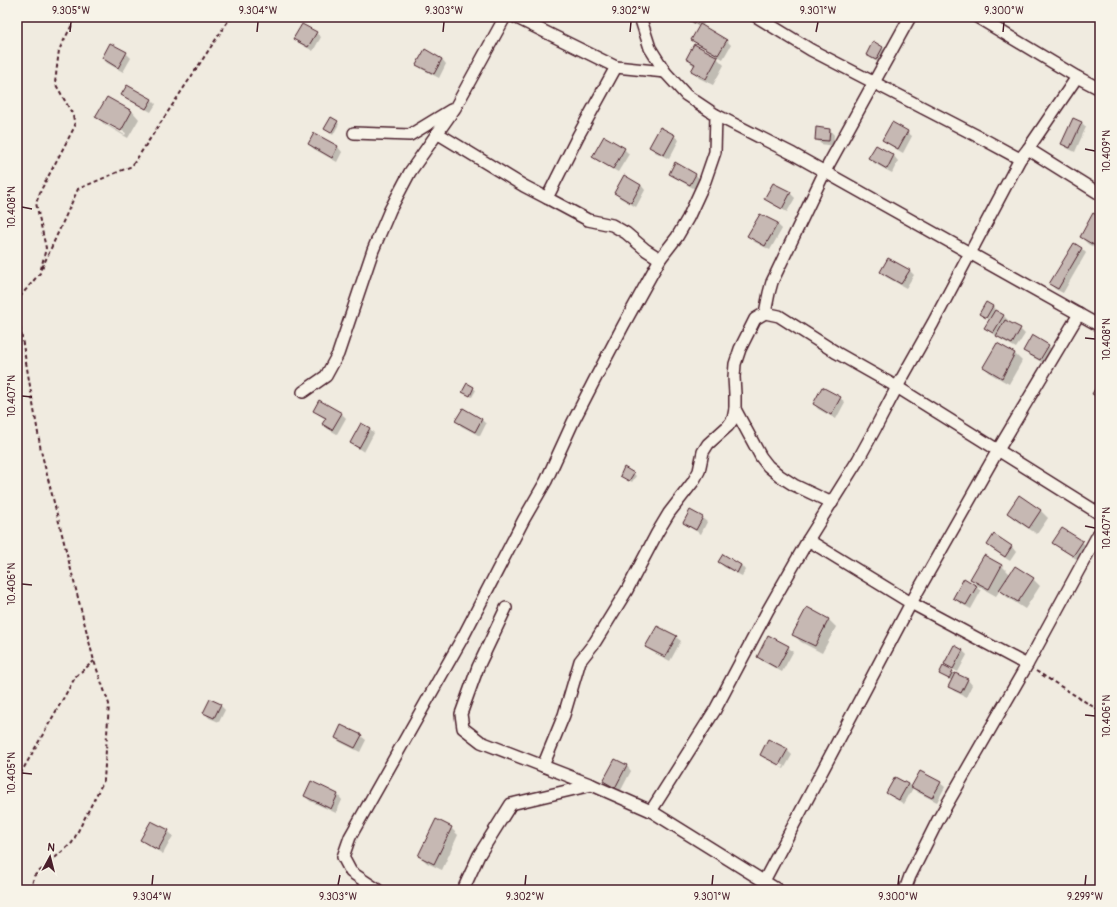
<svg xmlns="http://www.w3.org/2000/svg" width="1117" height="907" font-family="Pangolin,sans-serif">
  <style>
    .shadow { fill: #0003; fill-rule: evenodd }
    .building { fill: #c6b8b3; stroke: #4a1f2b }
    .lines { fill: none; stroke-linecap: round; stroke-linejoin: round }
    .minor-casing { stroke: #4a1f2b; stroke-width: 14 }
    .path { stroke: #4a1f2b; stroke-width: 2; stroke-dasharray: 4 3; stroke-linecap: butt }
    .minor { stroke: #f7f3e8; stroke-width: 11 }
    .ticks { fill: none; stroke: #4a1f2b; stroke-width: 1.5 }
    .neatline { fill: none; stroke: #4a1f2b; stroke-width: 1.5 }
    .ticks-label { font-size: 10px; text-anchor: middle; fill: #4a1f2b }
  </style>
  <rect width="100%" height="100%" fill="#f0ebe0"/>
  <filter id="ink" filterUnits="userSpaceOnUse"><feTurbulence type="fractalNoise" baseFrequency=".025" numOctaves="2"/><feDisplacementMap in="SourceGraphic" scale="8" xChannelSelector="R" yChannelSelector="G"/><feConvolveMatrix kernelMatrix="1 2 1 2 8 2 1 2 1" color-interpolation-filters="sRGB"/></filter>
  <g filter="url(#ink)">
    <g class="shadow">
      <path d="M683,17H707L702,27L726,40L731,45L723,59L697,44L692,39L699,27Z"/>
      <path d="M316,33L321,37L313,51L299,43L294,39Z"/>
      <path d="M882,48L887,52L881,64L872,59L867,55Z"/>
      <path d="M126,53L131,58L123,72L107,63L103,58Z"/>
      <path d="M717,58L724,65L713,85L699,78L692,70L694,66L687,59Z"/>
      <path d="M442,59L446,64L439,78L422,69L417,64Z"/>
      <path d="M123,95L151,99L156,104L151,112L127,99Z"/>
      <path d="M132,111L139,119L128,138L104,124L97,117ZM104,121L126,133L125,135L104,123Z"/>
      <path d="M1073,119L1082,123L1086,127L1075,152L1067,148L1062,144Z"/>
      <path d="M337,122L339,124L333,135L325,129Z"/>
      <path d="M830,130L834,135L833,146L821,144L816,139Z"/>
      <path d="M907,132L912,136L903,153L888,144L883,140Z"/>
      <path d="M315,134L338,147L342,152L337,162L314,149L309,144Z"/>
      <path d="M674,136L679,140L669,159L655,152L650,147Z"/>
      <path d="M876,146L894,156L898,161L892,173L874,163L869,158Z"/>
      <path d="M624,149L629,154L618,172L598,161L593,157Z"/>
      <path d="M676,164L696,175L700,179L695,189L675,178L670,173Z"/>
      <path d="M624,176L641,185L645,190L636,207L620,198L615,193Z"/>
      <path d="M774,184L790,193L795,198L787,212L770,203L766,199Z"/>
      <path d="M1100,218V251L1088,244L1081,237Z"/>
      <path d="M777,224L782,229L770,250L753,241L749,236Z"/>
      <path d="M1074,244L1082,249L1086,253L1063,293L1055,289L1050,284Z"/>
      <path d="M909,270L914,275L906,288L886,277L881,272Z"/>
      <path d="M986,303L993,307L995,309L994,310L1003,315L1008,320L1007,322L1020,329L1025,334L1016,348L1002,340L999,337L990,332L986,328L990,320L982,316Z"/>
      <path d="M997,344L1015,354L1022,361L1009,384L991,374L984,367Z"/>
      <path d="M1048,346L1053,350L1045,364L1029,355L1025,351Z"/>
      <path d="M467,385L476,390L472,397L463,392Z"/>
      <path d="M840,398L845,402L836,419L818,409L814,404Z"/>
      <path d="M463,409L482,420L486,424L480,436L461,426L457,421Z"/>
      <path d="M314,410L341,413L346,418L337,434L328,429L323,424L326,419L319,415Z"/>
      <path d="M362,424L370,429L374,433L364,452L356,447L352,443Z"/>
      <path d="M634,474L636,476L632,482L623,477Z"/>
      <path d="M1041,511L1048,518L1037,534L1015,520L1008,513Z"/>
      <path d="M702,518L707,522L701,534L689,527L684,522Z"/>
      <path d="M1062,529L1082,542L1087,547L1078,560L1058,547L1054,543Z"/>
      <path d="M994,535L1012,547L1016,552L1010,561L992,549L988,545Z"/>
      <path d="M984,556L1002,566L1010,574L1033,579L1040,586L1025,609L1007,597L1000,590L996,596L978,586L971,579Z"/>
      <path d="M719,562L741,565L745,570L742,576L724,567Z"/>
      <path d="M976,587L981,591L971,609L958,602L954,598Z"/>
      <path d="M807,609L829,620L836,627L822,653L801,642L793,634Z"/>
      <path d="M676,637L681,641L670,661L651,651L647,647Z"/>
      <path d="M788,647L793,652L782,672L762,661L758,657Z"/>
      <path d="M962,650L967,655L958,672L950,668L945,663Z"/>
      <path d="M944,667L952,672L955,675L956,674L968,680L972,685L966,697L954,691L949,686L952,681L940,674Z"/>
      <path d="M220,705L225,710L219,722L209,718L205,713Z"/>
      <path d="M361,736L366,740L360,752L340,742L336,738Z"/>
      <path d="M787,750L792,755L784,769L765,759L783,768L784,766L765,756V759L761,755Z"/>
      <path d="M615,760L627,766L631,771L620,792L608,786L604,781Z"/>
      <path d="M920,772L940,783L945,787L937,802L917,792L913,788L904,804L892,797L888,793L908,784L912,788Z"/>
      <path d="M312,783L338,795L342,800L336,813L310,801L305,796Z"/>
      <path d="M151,822L168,831L173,836L163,854L146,844L142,840Z"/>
      <path d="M451,828L458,835L442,870L427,863L420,856Z"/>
    </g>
    <g class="building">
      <path d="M683,17H700L697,24Z"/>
      <path d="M302,24L317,32L308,47L293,39Z"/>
      <path d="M700,24L727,40L718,55L691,40Z"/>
      <path d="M873,41L883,47L876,60L866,55Z"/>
      <path d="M110,43L127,52L118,68L102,58Z"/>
      <path d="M694,44L718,57L706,79L691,71L695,64L686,59Z"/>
      <path d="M425,49L442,59L434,74L416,65Z"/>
      <path d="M127,85L152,99L146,109L121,95Z"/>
      <path d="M107,97L132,111L121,131L95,117Z"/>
      <path d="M331,117L338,121L331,133L324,129Z"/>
      <path d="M1073,118L1082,122L1070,148L1061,144Z"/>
      <path d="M892,122L908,131L898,149L882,140Z"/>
      <path d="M660,127L675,135L664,155L649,147Z"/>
      <path d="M816,127L830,129L829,141L815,140Z"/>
      <path d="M314,133L338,146L332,158L308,144Z"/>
      <path d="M604,136L625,148L613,169L592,157Z"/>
      <path d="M876,145L894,155L887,169L868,158Z"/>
      <path d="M675,162L696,174L690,185L669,174Z"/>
      <path d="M624,175L641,185L631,203L614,193Z"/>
      <path d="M773,183L791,192L782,209L764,199Z"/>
      <path d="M1093,213L1100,217V245L1099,248L1080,237Z"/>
      <path d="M760,214L778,223L765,246L747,236Z"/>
      <path d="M1074,243L1082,248L1058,289L1049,284Z"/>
      <path d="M888,258L910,270L901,284L880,272Z"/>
      <path d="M986,302L993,306L986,318L979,314Z"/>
      <path d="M995,310L1004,315L993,333L984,328Z"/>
      <path d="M1005,320L1021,328L1012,344L996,336Z"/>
      <path d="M1032,335L1049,345L1040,360L1023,351Z"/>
      <path d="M997,343L1015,353L1002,378L983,367Z"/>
      <path d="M1100,380V398L1092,394Z"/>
      <path d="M467,383L474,387L470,396L462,392Z"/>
      <path d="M822,387L841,397L831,415L813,404Z"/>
      <path d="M319,400L342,413L332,430L322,424L326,418L313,411Z"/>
      <path d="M463,408L482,419L475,432L455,421Z"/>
      <path d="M361,423L370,428L359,448L350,443Z"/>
      <path d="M624,467L634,473L629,481L620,476Z"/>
      <path d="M1019,495L1041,510L1029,528L1007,513Z"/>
      <path d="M690,510L703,517L696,530L683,523Z"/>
      <path d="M1062,528L1083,541L1073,556L1052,543Z"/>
      <path d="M994,534L1012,546L1005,557L987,545Z"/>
      <path d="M723,554L741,565L737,573L718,562Z"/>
      <path d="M984,555L1002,565L989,589L970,579Z"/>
      <path d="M1015,566L1034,578L1018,602L999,590Z"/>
      <path d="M964,578L977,586L966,605L953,598Z"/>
      <path d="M807,607L829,619L815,646L792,635Z"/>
      <path d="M657,626L677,636L665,657L645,647Z"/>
      <path d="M768,635L789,646L777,668L757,657Z"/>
      <path d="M954,645L963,650L953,669L944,664Z"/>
      <path d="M943,666L953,671L949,679L939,674Z"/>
      <path d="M955,673L968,679L961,693L948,687Z"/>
      <path d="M210,699L221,704L214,718L203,713Z"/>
      <path d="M341,725L362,735L355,748L335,738Z"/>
      <path d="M768,739L788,749L779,765L760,755Z"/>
      <path d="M615,759L627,765L615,788L603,781Z"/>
      <path d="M920,771L941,782L932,798L911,787Z"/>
      <path d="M895,777L908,784L899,800L886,793Z"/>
      <path d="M311,781L338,794L331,809L304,796Z"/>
      <path d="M436,819L452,827L434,864L418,856Z"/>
      <path d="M151,821L169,830L158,850L140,840Z"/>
    </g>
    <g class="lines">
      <defs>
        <g id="minor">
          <path d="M515,17L616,67L665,72"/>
          <path d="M640,17L650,48L665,72L686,95L716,115L793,154L1100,326"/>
          <path d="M757,17L811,50L985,140L1020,159"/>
          <path d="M977,17L1077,77L1100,89"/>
          <path d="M616,67L578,136L547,198L588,220L612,225L626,233L646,250L660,259L677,237L688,218L705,181L715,152L716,115"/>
          <path d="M354,133L410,135L451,110"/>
          <path d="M437,133L524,186L547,198"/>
          <path d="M1028,149L1100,194"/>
          <path d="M765,313L769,293L772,282L825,171L910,17"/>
          <path d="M303,392L326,376L338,354L373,250L390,210L410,172L455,108L505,17"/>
          <path d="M735,409L761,457L768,466L780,476L794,485L832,503"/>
          <path d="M808,540L911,603L1027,665"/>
          <path d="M506,608L478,667L461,714L463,728L481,742L592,785L651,811L778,890"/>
          <path d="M543,766L564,715L580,661L595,642L627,590L657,533L669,513L693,482L699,471L703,452L708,444L728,426L733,419L735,409V394L734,377L735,364L740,349L755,319L765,313L779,316L837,353L897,387L1100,514"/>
          <path d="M651,811L715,710L768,610L808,540L858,460L875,429L897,387L933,323L1020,159L1028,149L1077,77"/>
          <path d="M764,881L911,603L998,450L1079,314"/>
          <path d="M378,890L351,872L343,857L350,837L464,635L524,519L546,481L573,422L594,381L623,326L660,259"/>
          <path d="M463,890L479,855L511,804L592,785"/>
          <path d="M905,890L910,876L938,820L1027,665L1100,531"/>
        </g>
      </defs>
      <use href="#minor" class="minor-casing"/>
      <g class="path">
        <path d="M42,268L78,189L132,166L228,21L236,17"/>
        <path d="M1036,671L1100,711"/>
        <path d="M17,780L76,676L94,661"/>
        <path d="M31,890L34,876L72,843L104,780L109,704L94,661L41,451L17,309L19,298L40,273L46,248L36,203L41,190L75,126L73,115L55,83L59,50L76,17"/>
      </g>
      <use href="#minor" class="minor"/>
    </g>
  </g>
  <path class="ticks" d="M70,32L71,22M257,32L258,22M443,32L444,22M630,32L631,22M816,32L818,22M1003,32L1004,22M1085,149L1095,151M22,207L32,209M1085,338L1095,339M22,396L32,397M1085,526L1095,528M22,584L32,585M1085,715L1095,716M22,773L32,774M152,885L153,875M338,885L340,875M525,885L526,875M712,885L713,875M898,885L899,875M1085,885L1086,875"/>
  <rect width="1117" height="907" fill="none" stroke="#f7f3e8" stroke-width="44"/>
  <g transform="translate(50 857) rotate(7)" stroke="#f7f3e8" stroke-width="3" paint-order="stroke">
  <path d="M0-3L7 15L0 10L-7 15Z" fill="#4a1f2b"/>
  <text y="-6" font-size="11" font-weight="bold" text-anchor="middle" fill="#4a1f2b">N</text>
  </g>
  <rect x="22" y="22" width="1073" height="863" class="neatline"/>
  <g class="ticks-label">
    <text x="71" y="14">9.305°W</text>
    <text x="258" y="14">9.304°W</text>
    <text x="444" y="14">9.303°W</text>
    <text x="631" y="14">9.302°W</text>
    <text x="818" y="14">9.301°W</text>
    <text x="1004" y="14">9.300°W</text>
    <text transform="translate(1106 151) rotate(-90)" y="4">10.409°N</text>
    <text transform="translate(11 207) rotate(-90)" y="4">10.408°N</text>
    <text transform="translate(1106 339) rotate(-90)" y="4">10.408°N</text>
    <text transform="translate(11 396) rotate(-90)" y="4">10.407°N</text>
    <text transform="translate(1106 528) rotate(-90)" y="4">10.407°N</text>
    <text transform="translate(11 584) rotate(-90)" y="4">10.406°N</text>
    <text transform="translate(1106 716) rotate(-90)" y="4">10.406°N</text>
    <text transform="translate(11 773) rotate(-90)" y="4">10.405°N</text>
    <text x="152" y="900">9.304°W</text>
    <text x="338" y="900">9.303°W</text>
    <text x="525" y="900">9.302°W</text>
    <text x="712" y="900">9.301°W</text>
    <text x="898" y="900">9.300°W</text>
    <text x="1085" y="900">9.299°W</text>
  </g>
</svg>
